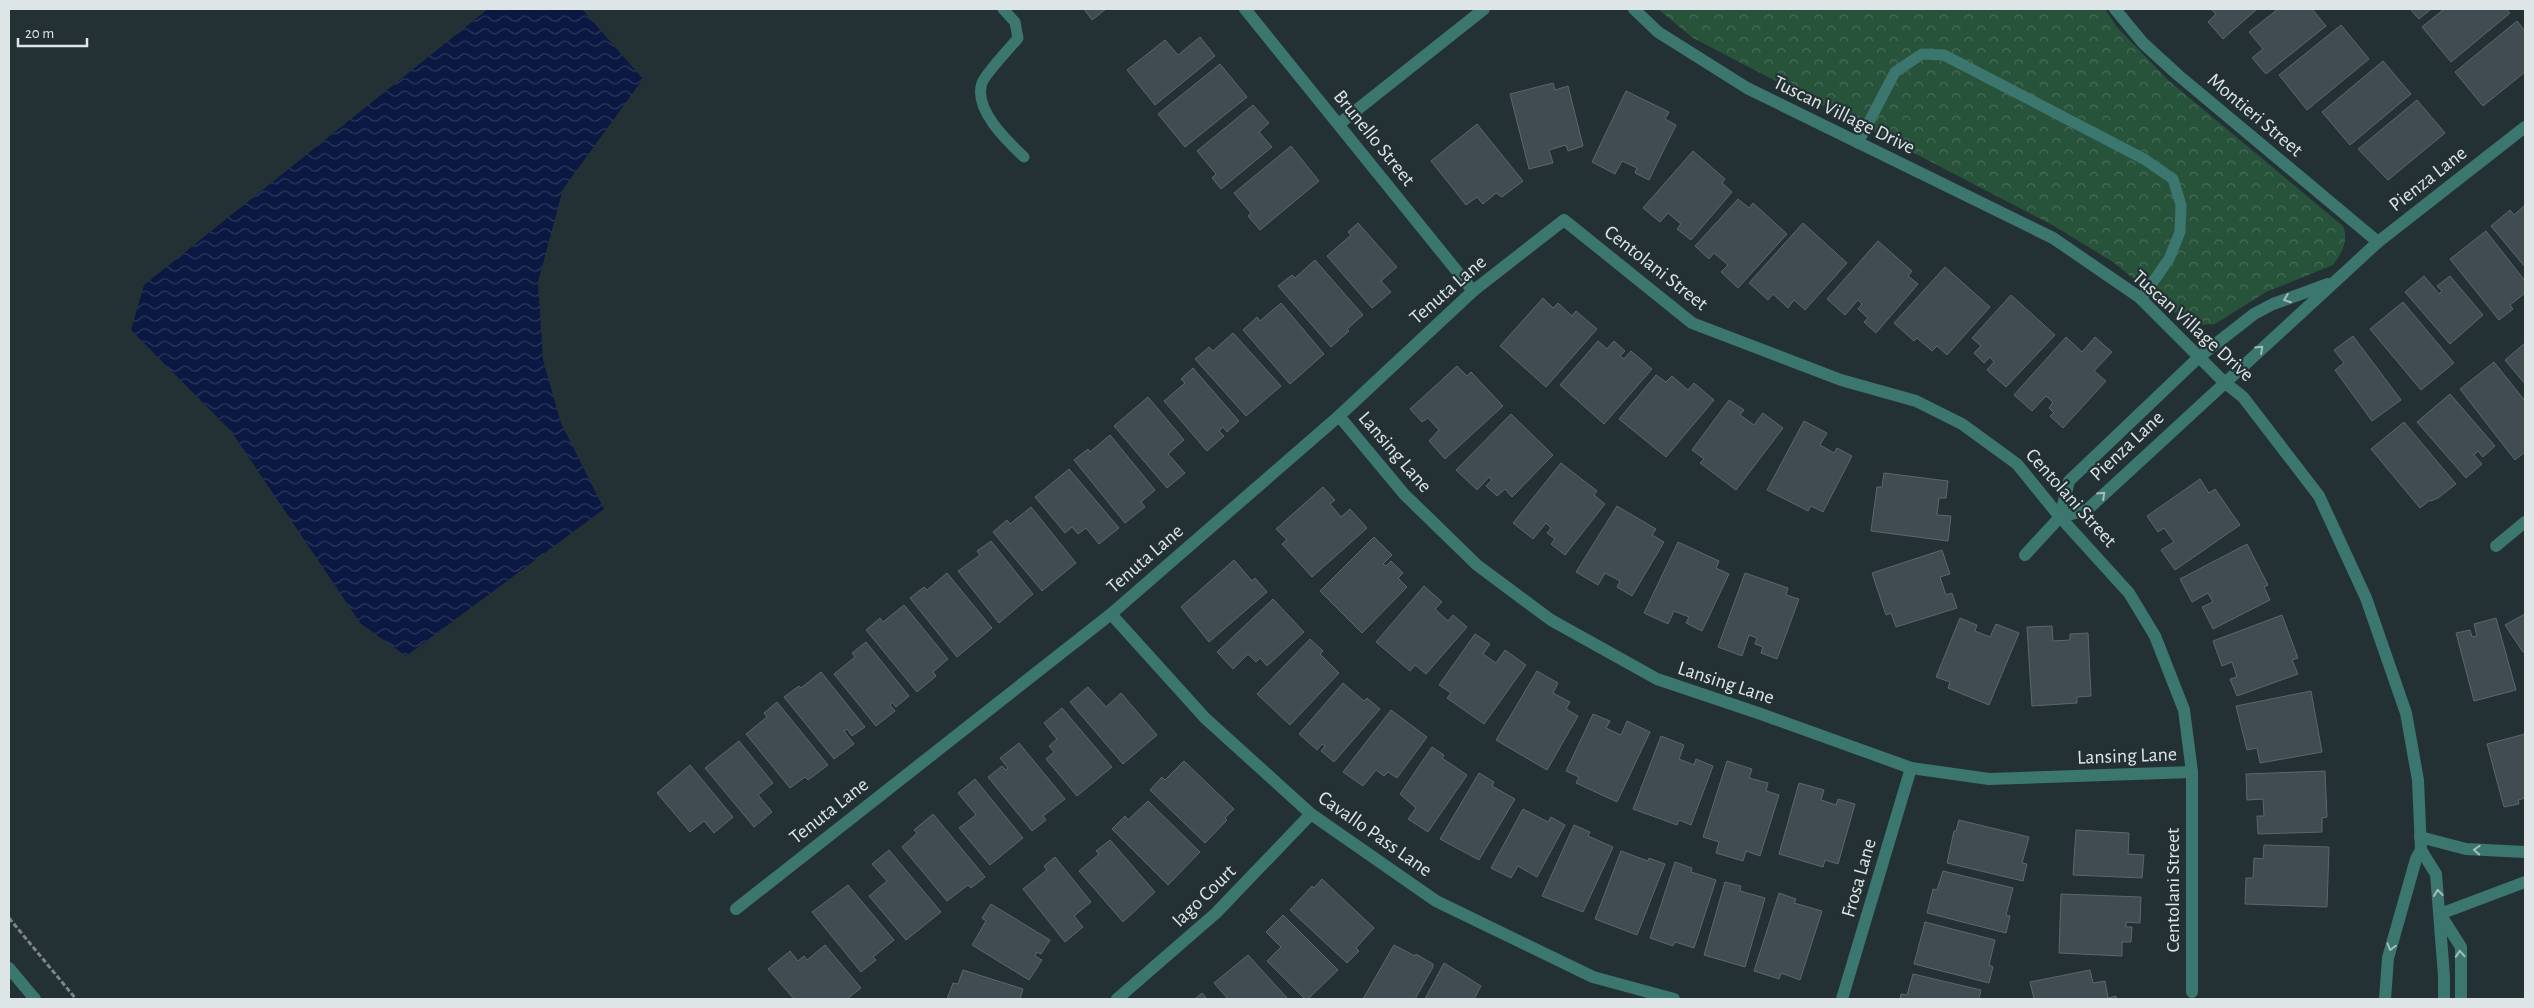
<svg xmlns="http://www.w3.org/2000/svg" width="2534" height="1008" font-family="'Alegreya Sans',sans-serif">
  <style>
    .park { fill: url(#park-crowns) }
    .water { fill: url(#water-waves) }
    .building { fill: #414b52; stroke: #5c666d }
    .lines { fill: none; stroke-linecap: round; stroke-linejoin: round }
    .path { stroke: #7b8688; stroke-width: 3; stroke-dasharray: 5 2.5; stroke-linecap: butt }
    .service { stroke: #3b776f; stroke-width: 11 }
    .minor { stroke: #3b776f; stroke-width: 12 }
    .tertiary { stroke: #3b776f; stroke-width: 12 }
    .oneway { stroke: #a4bebc }
    .labels { text-anchor: middle; dominant-baseline: central; stroke-width: 4.5; stroke-linejoin: round; paint-order: stroke }
    .street-label { font-size: 20px; fill: #dde5e6; stroke: #243134 }
  </style>
  <defs>
    <pattern id="park-crowns" width="20" height="18" patternUnits="userSpaceOnUse" patternTransform="scale(1.25)"><rect width="20" height="18" fill="#28533b"/><path d="M2 6a3 3 0 1 1 6 0M12 15a3 3 0 1 1 6 0" fill="none" stroke="#476c57"/></pattern>
    <pattern id="water-waves" width="16" height="10" patternUnits="userSpaceOnUse" patternTransform="scale(1.25)"><rect width="16" height="10" fill="#0a1842"/><path d="M0 5q4-4 8 0t8 0" fill="none" stroke="#2d395d"/></pattern>
  </defs>
  <rect width="100%" height="100%" fill="#243134"/>
  <path class="park" d="M1658,9H2105L2116,26L2168,80L2343,226C2349,240 2342,253 2333,265L2266,292L2215,324L2198,325L2187,322L2113,262L2054,226L1693,38Z"/>
  <path class="water" d="M488,9H582L643,79L563,189L538,282L543,360L561,423L604,509L406,656L361,624L231,431L131,330L144,285Z"/>
  <g class="building">
    <path d="M1084,9H1106L1092,20Z"/>
    <path d="M2211,9H2257L2223,39L2208,22L2216,14Z"/>
    <path d="M2278,9H2312L2326,26L2266,74L2252,58L2263,49L2249,32Z"/>
    <path d="M2410,9H2431L2419,19Z"/>
    <path d="M2444,9H2506L2510,13L2451,62L2422,27Z"/>
    <path d="M2517,21L2525,31V72L2483,106L2455,72Z"/>
    <path d="M2341,25L2369,59L2307,110L2279,75Z"/>
    <path d="M1200,37L1215,56L1155,105L1127,70L1165,40L1178,55Z"/>
    <path d="M2383,61L2411,94L2350,145L2322,112Z"/>
    <path d="M1220,64L1247,97L1185,147L1158,114Z"/>
    <path d="M1553,83L1555,90L1568,86L1583,146L1568,151L1566,145L1549,150L1553,163L1529,169L1510,94Z"/>
    <path d="M1626,91L1669,112L1665,119L1676,125L1649,180L1635,173L1637,168L1622,161L1615,174L1592,162Z"/>
    <path d="M2417,100L2445,133L2388,180L2358,149Z"/>
    <path d="M1253,105L1269,123L1259,132L1272,147L1221,189L1212,178L1216,174L1197,151Z"/>
    <path d="M1477,124L1523,181L1502,197L1496,193L1483,204L1477,197L1466,205L1431,161Z"/>
    <path d="M1291,146L1319,181L1260,230L1248,216L1251,213L1234,193Z"/>
    <path d="M1693,151L1725,179L1722,183L1732,192L1691,240L1677,229L1681,224L1668,213L1660,222L1643,208Z"/>
    <path d="M1738,199L1749,208L1753,203L1787,234L1738,288L1721,272L1728,265L1714,253L1709,259L1695,246Z"/>
    <path d="M2525,205V267L2491,226L2510,210L2514,215Z"/>
    <path d="M1358,223L1397,267L1381,281L1391,292L1372,308L1327,256L1351,235L1348,232Z"/>
    <path d="M1803,223L1847,263L1805,310L1794,300L1788,308L1773,294L1768,300L1749,283Z"/>
    <path d="M2486,231L2525,281V293L2510,305L2513,309L2499,320L2450,259Z"/>
    <path d="M1878,241L1912,271L1908,276L1918,284L1876,333L1864,322L1868,318L1858,309L1862,304L1858,300L1845,315L1827,299Z"/>
    <path d="M1315,260L1363,315L1347,329L1349,331L1331,347L1278,286L1292,275L1295,278Z"/>
    <path d="M1945,267L1990,307L1947,355L1937,346L1932,351L1917,338L1914,341L1894,323Z"/>
    <path d="M2424,276L2439,294L2442,291L2437,286L2450,276L2483,315L2450,344L2405,292Z"/>
    <path d="M2011,295L2055,335L2006,387L1987,370L1994,362L1990,357L1984,363L1974,353L1981,346L1972,338Z"/>
    <path d="M1543,298L1553,308L1558,303L1572,316L1576,311L1597,329L1546,387L1500,346Z"/>
    <path d="M2403,302L2454,363L2421,390L2370,329Z"/>
    <path d="M1281,303L1324,354L1290,384L1243,330L1257,317L1260,321Z"/>
    <path d="M1233,333L1281,386L1246,416L1195,359L1209,347L1213,351Z"/>
    <path d="M2353,336L2401,400L2372,421L2335,370L2344,363L2334,350Z"/>
    <path d="M2066,337L2082,352L2095,337L2112,352L2094,371L2106,381L2063,428L2050,416L2054,413L2049,408L2053,402L2046,396L2032,411L2014,395Z"/>
    <path d="M1598,341L1607,349L1614,341L1625,351L1620,356L1624,359L1631,351L1652,369L1604,424L1560,385Z"/>
    <path d="M2525,343V384L2505,360Z"/>
    <path d="M2494,362L2525,401V452L2515,460L2460,389Z"/>
    <path d="M1457,366L1467,376L1471,372L1503,406L1445,459L1429,441L1439,430L1428,418L1422,422L1410,409Z"/>
    <path d="M1193,368L1239,421L1227,432L1223,427L1219,431L1224,436L1207,451L1164,401L1185,383L1181,379Z"/>
    <path d="M1656,375L1666,382L1672,376L1688,390L1694,383L1714,400L1666,457L1619,419Z"/>
    <path d="M2450,394L2495,446L2483,457L2478,451L2474,455L2482,464L2466,478L2417,422Z"/>
    <path d="M1148,397L1184,440L1168,454L1185,473L1167,488L1114,426Z"/>
    <path d="M1729,400L1744,410L1740,415L1754,425L1763,413L1783,428L1736,490L1700,463L1704,459L1692,450Z"/>
    <path d="M1511,414L1553,455L1512,497L1505,489L1497,496L1486,486L1492,480L1489,477L1477,490L1456,470Z"/>
    <path d="M1804,421L1827,433L1820,445L1834,453L1837,448L1852,456L1823,512L1811,506L1808,511L1767,490Z"/>
    <path d="M2404,422L2456,484L2438,498L2431,501L2430,500L2420,508L2371,449Z"/>
    <path d="M1110,435L1155,490L1141,502L1145,507L1125,523L1074,460L1088,449L1090,452Z"/>
    <path d="M1561,463L1597,491L1594,495L1605,504L1565,555L1551,544L1555,539L1547,533L1551,528L1546,523L1533,539L1513,523Z"/>
    <path d="M1069,469L1119,528L1099,544L1086,528L1078,534L1072,527L1065,533L1035,497Z"/>
    <path d="M1884,473L1948,481L1946,498H1939L1937,515L1951,516L1948,541L1871,531L1877,487H1882Z"/>
    <path d="M2200,479L2209,493L2215,489L2240,525L2175,570L2161,550L2174,542L2164,528L2158,532L2147,516Z"/>
    <path d="M1323,487L1335,500L1330,504L1341,517L1350,509L1367,528L1312,577L1282,544L1287,540L1276,529Z"/>
    <path d="M1617,506L1656,529L1652,535L1664,542L1632,596L1617,587L1620,581L1605,573L1598,585L1576,572Z"/>
    <path d="M1031,507L1076,563L1042,591L993,532L1007,520L1010,524Z"/>
    <path d="M1374,537L1392,555L1383,564L1386,566L1391,561L1403,573L1398,578L1407,587L1362,633L1320,591Z"/>
    <path d="M991,541L1033,594L999,623L958,571L980,555L977,551Z"/>
    <path d="M1678,542L1719,561L1716,568L1729,574L1702,631L1686,623L1689,617L1674,611L1668,624L1644,613Z"/>
    <path d="M2247,544L2268,585L2264,587L2270,600L2213,629L2202,607L2213,602L2208,593L2192,602L2180,579Z"/>
    <path d="M1942,550L1950,574L1940,577L1946,595L1952,593L1957,608L1896,627L1891,613L1886,615L1872,573Z"/>
    <path d="M1234,560L1252,581L1255,578L1267,592L1209,642L1181,607Z"/>
    <path d="M947,573L992,628L957,657L910,598L924,587L927,590Z"/>
    <path d="M1745,573L1788,588L1786,595L1799,599L1777,659L1761,653L1763,647L1755,644L1757,638L1749,635L1742,656L1718,647Z"/>
    <path d="M1424,586L1442,602L1435,609L1448,621L1453,615L1467,627L1426,674L1415,665L1410,671L1376,642Z"/>
    <path d="M1273,599L1304,632L1267,666L1260,658L1256,662L1248,654L1233,669L1217,652Z"/>
    <path d="M904,605L948,659L933,672L936,676L917,692L866,630L880,618L883,622Z"/>
    <path d="M2525,614V652H2523L2505,625Z"/>
    <path d="M2282,615L2298,658L2292,660L2298,674L2237,696L2230,679L2237,677L2232,662L2222,666L2213,641Z"/>
    <path d="M1960,618L1977,625L1975,631L1990,637L1996,624L2019,633L1989,705L1948,688L1950,682L1936,677Z"/>
    <path d="M2496,618L2516,690L2474,701L2456,633L2470,630L2472,637L2477,636L2474,624Z"/>
    <path d="M2052,626L2053,641L2070,640V634L2088,633L2091,696L2077,697V703L2032,706L2027,627Z"/>
    <path d="M1475,634L1490,644L1483,654L1496,663L1505,650L1526,665L1484,724L1447,698L1451,693L1439,685Z"/>
    <path d="M1310,639L1323,651L1320,654L1339,673L1290,725L1257,694Z"/>
    <path d="M866,642L909,696L896,707L892,702L890,705L895,711L876,726L834,674L855,657L852,653Z"/>
    <path d="M1537,671L1558,683L1553,693L1570,702L1566,709L1578,716L1547,770L1496,740Z"/>
    <path d="M821,672L865,727L852,736L847,729L844,731L854,744L834,759L784,697L799,686L801,688Z"/>
    <path d="M1343,683L1364,701L1367,698L1380,709L1334,762L1321,751L1325,746L1322,744L1317,750L1299,734Z"/>
    <path d="M1088,687L1106,707L1121,693L1157,735L1123,764L1070,702Z"/>
    <path d="M2311,691L2322,752L2260,763L2257,748L2247,750L2236,706Z"/>
    <path d="M777,702L828,765L808,780L805,777L790,788L746,734L767,717L764,713Z"/>
    <path d="M1062,708L1112,767L1077,796L1046,759L1054,752L1049,746L1057,739L1044,723Z"/>
    <path d="M1391,710L1427,737L1397,778L1388,772L1384,776L1376,770L1363,786L1343,772Z"/>
    <path d="M1593,714L1610,721L1606,728L1621,735L1627,721L1650,732L1617,802L1576,783L1579,777L1566,771Z"/>
    <path d="M2525,734V800V798L2518,800L2519,804L2504,807L2487,744Z"/>
    <path d="M1661,736L1684,745L1679,759L1694,765L1696,759L1713,766L1691,825L1679,820L1677,825L1633,809Z"/>
    <path d="M739,741L773,783L758,795L772,812L754,827L705,768Z"/>
    <path d="M1019,743L1065,799L1043,816L1046,820L1032,831L988,777L1002,766L1006,770L1008,768L1000,758Z"/>
    <path d="M1432,747L1444,755L1442,758L1467,775L1428,832L1408,819L1416,808L1400,794Z"/>
    <path d="M1184,761L1234,809L1225,818L1227,820L1205,843L1150,790L1162,777L1165,780Z"/>
    <path d="M1727,761L1752,769L1749,778L1768,783L1766,791L1779,795L1760,856L1746,851L1743,861L1716,853L1719,842L1703,837Z"/>
    <path d="M690,765L733,817L714,833L704,821L690,832L657,793Z"/>
    <path d="M2325,771L2327,817L2322,818V832L2258,834L2257,816H2264L2263,799L2247,800L2246,774Z"/>
    <path d="M1479,773L1494,782L1492,786L1515,799L1479,860L1440,839Z"/>
    <path d="M975,779L1023,838L990,865L959,828L976,815L958,793Z"/>
    <path d="M1799,783L1824,790L1821,800L1836,805L1838,799L1855,804L1838,864L1825,860L1823,867L1779,854Z"/>
    <path d="M1148,801L1200,852L1168,885L1112,829L1125,816L1128,820Z"/>
    <path d="M1523,809L1548,822L1551,817L1565,825L1537,877L1518,866L1511,878L1491,868Z"/>
    <path d="M933,814L985,877L971,888L968,885L947,901L902,847L917,833L914,830Z"/>
    <path d="M1959,820L2029,837L2022,863L2027,864L2023,881L1947,863L1954,831H1956Z"/>
    <path d="M1574,825L1590,832L1588,836L1613,847L1583,912L1542,896Z"/>
    <path d="M2076,830L2129,833L2128,854L2144,855L2142,878L2073,875Z"/>
    <path d="M1110,840L1155,892L1123,922L1079,871L1099,854L1096,851Z"/>
    <path d="M2264,845L2329,847L2327,907L2245,904L2246,878H2253L2254,858L2263,859Z"/>
    <path d="M889,850L941,912L906,940L869,896L887,881L872,864Z"/>
    <path d="M1621,851L1648,861L1649,858L1665,864L1637,935L1595,919Z"/>
    <path d="M1055,857L1091,902L1074,916L1083,927L1065,942L1023,889L1047,870L1044,866Z"/>
    <path d="M1675,862L1692,868L1691,872L1716,880L1694,948L1675,942L1673,946L1650,938Z"/>
    <path d="M1943,871L2013,888L2006,915L2010,916L2006,933L1927,913L1933,889L1937,890Z"/>
    <path d="M1322,879L1374,928L1356,948L1359,951L1347,963L1290,910L1312,886L1314,888Z"/>
    <path d="M1725,882L1741,886L1740,891L1765,898L1745,967L1704,955Z"/>
    <path d="M848,885L894,940L873,957L876,960L861,972L812,912Z"/>
    <path d="M1779,893L1796,899L1794,903L1822,911L1800,980L1781,973L1779,979L1754,971Z"/>
    <path d="M2061,894L2141,897L2140,923L2126,922V927H2132L2131,942H2122V956L2059,953Z"/>
    <path d="M991,904L1050,940L1041,954L1037,952L1035,956L1042,960L1029,980L972,945L986,921L982,918Z"/>
    <path d="M1283,915L1338,970L1308,999H1305L1267,961L1281,947L1266,932Z"/>
    <path d="M1925,922L1995,940L1989,965L1993,967L1989,983L1914,964Z"/>
    <path d="M825,945L861,988L847,999H794L768,969L790,951L798,961L804,956L807,960Z"/>
    <path d="M1394,945L1415,956L1416,954L1433,964V967L1415,999H1363Z"/>
    <path d="M1248,955L1288,999H1228L1214,983Z"/>
    <path d="M1444,963L1481,986L1474,999H1425Z"/>
    <path d="M963,970L1023,989L1020,999H947L953,983L958,984Z"/>
    <path d="M2090,970L2093,983L2105,981L2108,998L2116,996L2117,999H2034L2030,982Z"/>
    <path d="M1913,974L1981,990L1979,999H1900L1901,994L1907,995Z"/>
    <path d="M1202,993L1207,999H1195Z"/>
  </g>
  <g class="lines">
    <path class="path" d="M9,918L76,999"/>
    <g class="service">
      <path d="M1003,9L1015,22L1018,38C1011,47 985,74 982,83C973,109 1007,141 1024,157"/>
      <path d="M1858,143L1895,72L1922,54L1944,55L2144,159L2173,179L2181,205L2180,232L2169,259L2141,299"/>
    </g>
    <g class="minor">
      <path d="M1245,9L1473,291"/>
      <path d="M1634,9L1658,32L1747,88L2053,238L2139,297L2224,382L2243,397L2319,496L2366,598L2406,713L2418,780L2421,850L2436,874L2444,976V999"/>
      <path d="M2115,9L2143,43L2178,75L2378,242"/>
      <path d="M1339,124L1484,9"/>
      <path d="M1339,416L1404,494L1477,565L1551,620L1657,679L1761,714L1911,768L1989,779L2192,772"/>
      <path d="M2060,517L2087,510L2378,242L2525,127"/>
      <path d="M2496,546L2525,522"/>
      <path d="M2025,555L2060,517L2069,481L2199,357L2254,314L2273,304L2328,284"/>
      <path d="M1111,614L1205,718L1311,814L1436,901L1593,977L1674,999"/>
      <path d="M2420,837L2466,849L2525,852"/>
      <path d="M736,909L1111,614L1339,416L1473,291L1564,220L1692,323L1841,380L1916,401L1962,424L2017,464L2060,517L2129,593L2155,636L2184,710L2192,772V992"/>
      <path d="M1117,999L1216,913L1311,814"/>
      <path d="M1842,999L1911,768"/>
      <path d="M2385,999L2388,958L2416,859L2421,850"/>
      <path d="M2461,999V947L2440,914L2525,882"/>
    </g>
    <path class="tertiary" d="M9,968L35,999"/>
  </g>
  <defs><path id="oneway-chevron" d="M-2-3.5L2.5 0L-2 3.5" fill="none" stroke-width="1.6" stroke-linecap="round" stroke-linejoin="round" transform="scale(1.25)"/></defs>
  <g class="oneway">
    <use href="#oneway-chevron" transform="translate(2287 299) rotate(159)"/>
    <use href="#oneway-chevron" transform="translate(2260 349) rotate(-43)"/>
    <use href="#oneway-chevron" transform="translate(2102 495) rotate(-43)"/>
    <use href="#oneway-chevron" transform="translate(2477 850) rotate(-177)"/>
    <use href="#oneway-chevron" transform="translate(2438 893) rotate(-96)"/>
    <use href="#oneway-chevron" transform="translate(2391 947) rotate(106)"/>
    <use href="#oneway-chevron" transform="translate(2460 954) rotate(-94)"/>
  </g>
  <g class="labels">
    <g class="street-label">
      <text transform="translate(1844 115) rotate(26)">Tuscan Village Drive</text>
      <text transform="translate(2255 115) rotate(40)">Montieri Street</text>
      <text transform="translate(1374 138) rotate(51)">Brunello Street</text>
      <text transform="translate(2428 179) rotate(-38)">Pienza Lane</text>
      <text transform="translate(1656 268) rotate(38)">Centolani Street</text>
      <text transform="translate(1448 290) rotate(-41)">Tenuta Lane</text>
      <text transform="translate(2193 326) rotate(42)">Tuscan Village Drive</text>
      <text transform="translate(2127 446) rotate(-43)">Pienza Lane</text>
      <text transform="translate(1395 452) rotate(49)">Lansing Lane</text>
      <text transform="translate(2071 498) rotate(48)">Centolani Street</text>
      <text transform="translate(1145 559) rotate(-41)">Tenuta Lane</text>
      <text transform="translate(1726 683) rotate(18)">Lansing Lane</text>
      <text transform="translate(2127 756) rotate(-2)">Lansing Lane</text>
      <text transform="translate(829 811) rotate(-38)">Tenuta Lane</text>
      <text transform="translate(1375 834) rotate(35)">Cavallo Pass Lane</text>
      <text transform="translate(1859 878) rotate(-74)">Frosa Lane</text>
      <text transform="translate(2173 890) rotate(-90)">Centolani Street</text>
      <text transform="translate(1204 896) rotate(-44)">Iago Court</text>
    </g>
  </g>
  <rect width="2534" height="1008" fill="none" stroke="#dde5e6" stroke-width="20"/>
  <path d="M18 38v8h69v-8" fill="none" stroke="#dde5e6" stroke-width="2.5"/>
  <text x="25" y="38" font-size="15" fill="#dde5e6" stroke="#243134" stroke-width="4" paint-order="stroke">20 m</text>
</svg>
